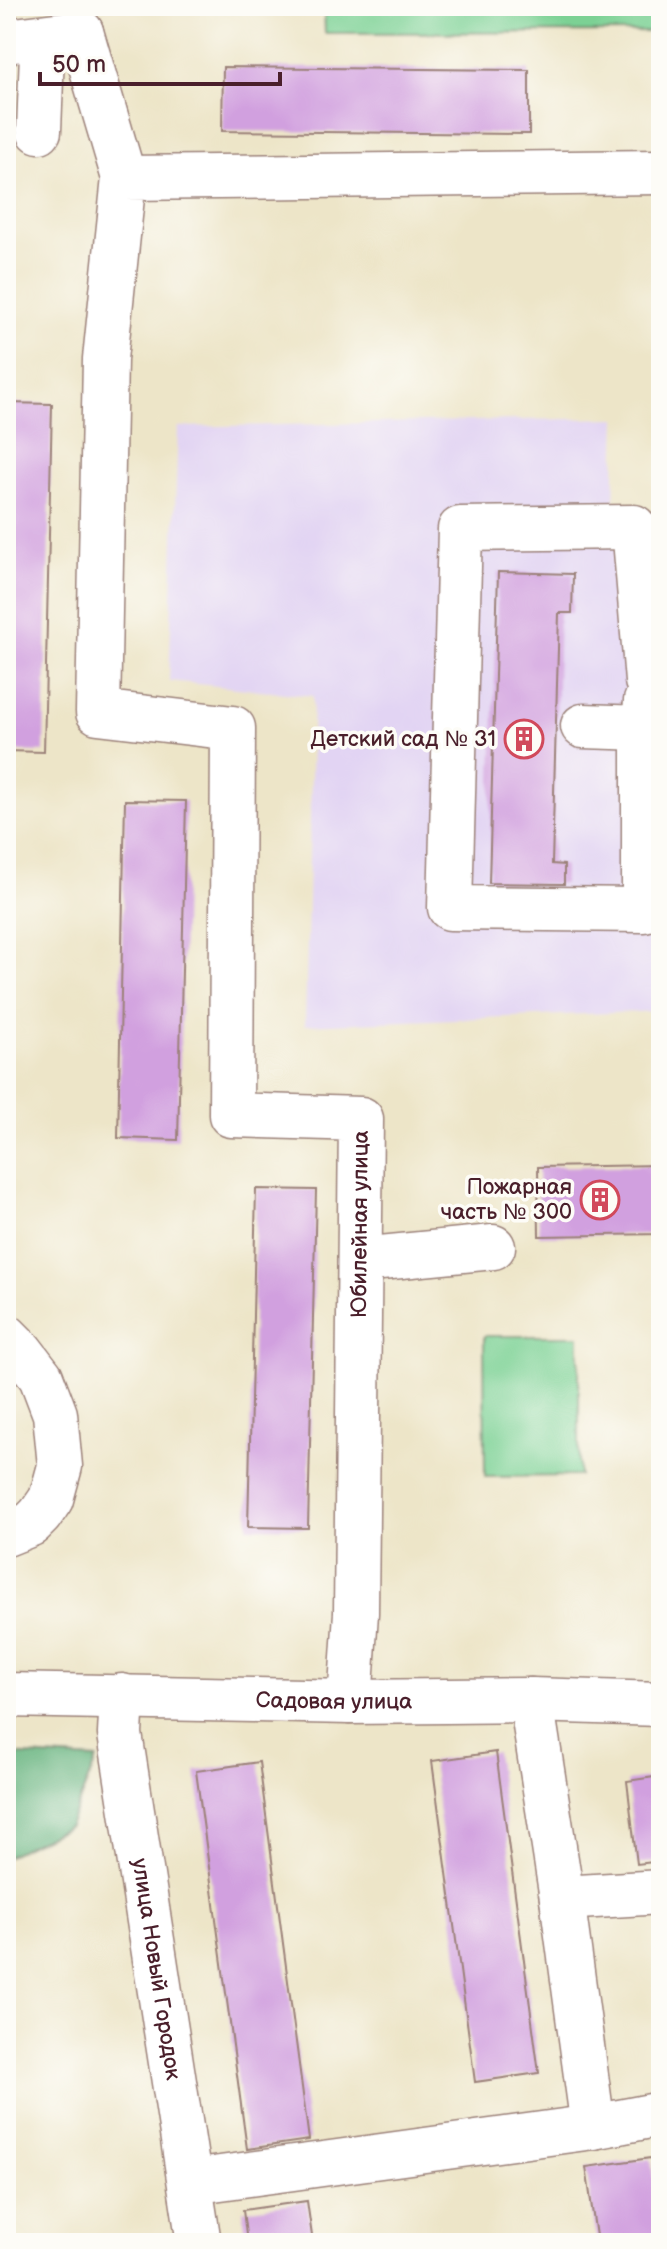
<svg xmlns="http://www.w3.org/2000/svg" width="667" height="2249" font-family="'Balsamiq Sans',sans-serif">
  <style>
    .built { fill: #e2d4f3 }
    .green { fill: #7cd194; stroke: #637860; stroke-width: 2 }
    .forest { fill: #65b37e; stroke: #586954; stroke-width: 2 }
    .building { fill: #d1a0df }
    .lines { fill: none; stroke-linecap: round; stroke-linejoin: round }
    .minor-casing { stroke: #9c827a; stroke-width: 47 }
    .minor { stroke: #fff; stroke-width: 44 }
    .labels { text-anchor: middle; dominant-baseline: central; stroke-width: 7; stroke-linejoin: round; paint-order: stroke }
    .poi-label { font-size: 22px; fill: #4a1f2b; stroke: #fdfcf7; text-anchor: end }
    .street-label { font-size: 22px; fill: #4a1f2b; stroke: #fdfcf7 }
  </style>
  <rect width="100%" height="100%" fill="#fdfcf7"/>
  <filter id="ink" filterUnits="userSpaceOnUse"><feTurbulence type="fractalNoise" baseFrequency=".0125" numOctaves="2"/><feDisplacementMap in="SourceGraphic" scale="16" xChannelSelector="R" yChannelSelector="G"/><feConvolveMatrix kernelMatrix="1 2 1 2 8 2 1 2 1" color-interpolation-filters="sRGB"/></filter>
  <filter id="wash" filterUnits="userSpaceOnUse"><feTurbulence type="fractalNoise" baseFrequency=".006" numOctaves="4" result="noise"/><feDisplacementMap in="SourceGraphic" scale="32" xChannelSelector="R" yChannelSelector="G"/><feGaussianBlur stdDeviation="1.8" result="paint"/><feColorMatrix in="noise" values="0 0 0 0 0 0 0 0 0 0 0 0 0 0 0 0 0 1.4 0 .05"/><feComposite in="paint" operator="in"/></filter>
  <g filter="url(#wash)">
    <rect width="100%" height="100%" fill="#ede5c8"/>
    <path class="built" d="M617,418L614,503L661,533V1011L305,1025L313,696L169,681L178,427Z"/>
    <g class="green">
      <path d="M324,6H661V32L325,33Z"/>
      <path d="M579,1336V1476L485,1477L484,1336Z"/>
    </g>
    <path class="forest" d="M6,1754L97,1759L69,1826L6,1857Z"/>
    <g id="blocks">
      <g class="building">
        <path d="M223,67L529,70V134L222,131Z"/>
        <path d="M6,403L52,404L44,752L6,751Z"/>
        <path d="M498,572L573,574L572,613H559L552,864L564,865V884L489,883Z"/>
        <path d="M125,800L186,801L178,1140L118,1138Z"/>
        <path d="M661,1165V1234L539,1236L538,1167Z"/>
        <path d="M256,1189L316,1190L308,1528L248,1527Z"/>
        <path d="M496,1752L539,2073L475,2082L432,1761Z"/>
        <path d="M259,1762L309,2140L247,2149L196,1771Z"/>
        <path d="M661,1776V1861L637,1864L627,1781Z"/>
        <path d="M651,2158L661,2243H597L586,2167Z"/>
        <path d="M307,2201L313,2243H247L243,2210Z"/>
      </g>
    </g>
  </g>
  <g filter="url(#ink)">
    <use href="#blocks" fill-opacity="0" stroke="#9c827a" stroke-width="2"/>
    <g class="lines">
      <defs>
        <g id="minor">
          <path d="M6,41L81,32L124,178"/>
          <path d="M39,131L42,53L81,32"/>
          <path d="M583,726L644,728L646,701"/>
          <path d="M644,728V910L450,908L460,529L634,527L647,681"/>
          <path d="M360,1260L493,1247"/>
          <path d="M6,1336L21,1351L41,1377L55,1414L60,1466L51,1499L40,1515L31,1524L6,1534"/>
          <path id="s1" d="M6,1695L350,1702L531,1700L661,1704"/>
          <path id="s2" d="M122,1696L120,1734L199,2243"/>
          <path id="s3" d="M350,1702L356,1613L361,1119L231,1115L233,728L98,712L105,359L124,178L661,172"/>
          <path d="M562,1898L661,1892"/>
          <path d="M593,2127L661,2114"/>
          <path d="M191,2182L593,2127L562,1898L531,1700"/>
        </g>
      </defs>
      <use href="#minor" class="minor-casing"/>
      <use href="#minor" class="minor"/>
    </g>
  </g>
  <defs>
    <symbol id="building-ring" viewBox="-11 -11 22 22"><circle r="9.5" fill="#fdfcf7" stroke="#d1495b" stroke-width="1.5"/><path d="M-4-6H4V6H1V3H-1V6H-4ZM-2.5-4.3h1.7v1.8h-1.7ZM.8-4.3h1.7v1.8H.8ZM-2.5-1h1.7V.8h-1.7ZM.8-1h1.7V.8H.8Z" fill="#d1495b"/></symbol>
  </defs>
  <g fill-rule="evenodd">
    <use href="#building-ring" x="502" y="717" width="44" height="44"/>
    <use href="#building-ring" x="578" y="1178" width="44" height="44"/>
  </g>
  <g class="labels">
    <g class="poi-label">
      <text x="496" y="739">Детский сад № 31</text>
      <text x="572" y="1187">Пожарная<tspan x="572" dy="25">часть № 300</tspan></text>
    </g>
    <g class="street-label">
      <text stroke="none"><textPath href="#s3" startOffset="478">Юбилейная улица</textPath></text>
      <text stroke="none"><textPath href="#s1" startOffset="328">Садовая улица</textPath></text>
      <text stroke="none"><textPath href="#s2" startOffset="276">улица Новый Городок</textPath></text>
    </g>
  </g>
  <rect width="667" height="2249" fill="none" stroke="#fdfcf7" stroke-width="32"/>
  <path d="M40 72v12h240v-12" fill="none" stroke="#4a1f2b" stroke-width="4"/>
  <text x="52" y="72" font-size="24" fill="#4a1f2b" stroke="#fdfcf7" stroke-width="6" paint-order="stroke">50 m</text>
</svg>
